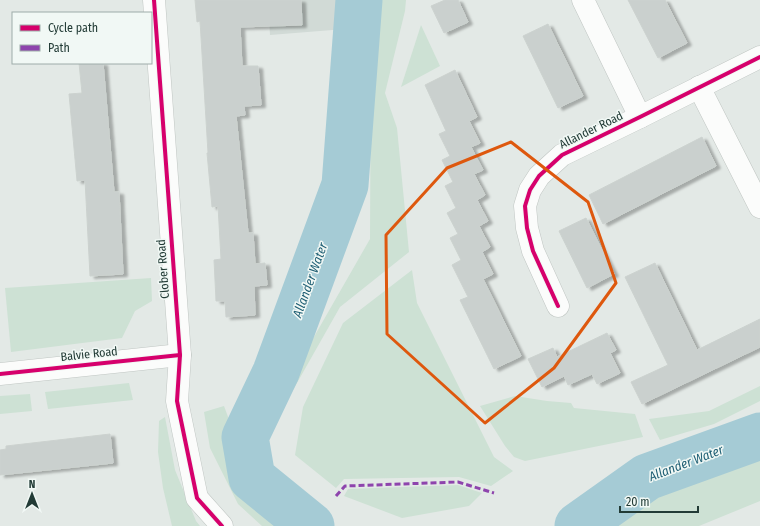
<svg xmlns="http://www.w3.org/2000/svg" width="760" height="526" font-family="'Fira Sans Condensed',sans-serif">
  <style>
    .built { fill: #d1dad6 }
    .green { fill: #cde1d4 }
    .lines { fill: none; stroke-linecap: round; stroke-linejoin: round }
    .river { stroke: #a5cbd5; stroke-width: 47 }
    .building { fill: #cad0ce; stroke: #ccd2cf; filter: url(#shadow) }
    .minor-casing { stroke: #c0c6c3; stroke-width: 23 }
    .minor { stroke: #fbfcfb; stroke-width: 22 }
    .quiet { stroke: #8e44ad; stroke-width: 3; stroke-dasharray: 6 3; stroke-linecap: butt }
    .cycleway-casing { stroke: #f1f8f5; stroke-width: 6 }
    .cycleway { stroke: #d6006c; stroke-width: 4 }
    .marked { fill: none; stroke: #de580e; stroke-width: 3; stroke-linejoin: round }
    .labels { text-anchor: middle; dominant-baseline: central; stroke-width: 3; stroke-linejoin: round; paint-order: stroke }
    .street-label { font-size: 12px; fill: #223b36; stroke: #f1f8f5 }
    .water-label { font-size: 13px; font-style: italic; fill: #1f5f74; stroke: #f1f8f5 }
  </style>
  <defs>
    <filter id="shadow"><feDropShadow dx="4.5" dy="2.5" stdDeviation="1" flood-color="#0004"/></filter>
  </defs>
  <rect width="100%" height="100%" fill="#e3e9e6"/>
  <path class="built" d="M268,0H346L345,29L270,35Z"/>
  <g class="green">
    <path d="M375,0H406L405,11L385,93L397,128L409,252L340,307L293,390L279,398L370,239L371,33Z"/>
    <path d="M421,25L440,66L401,87Z"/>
    <path d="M412,270L417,303L494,457L513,471L491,486L459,477L344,479L336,488L295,455L303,407L343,323Z"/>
    <path d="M151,278L152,301L135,311L122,338L11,352L5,288Z"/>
    <path d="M129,383L133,400L48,409L45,392Z"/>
    <path d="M760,386V401L714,424L660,440L649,419L709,411Z"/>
    <path d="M30,394L32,411L0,414V396Z"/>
    <path d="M515,396L547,401L571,403L574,408L635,414L643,437L525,461L514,457L505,446L480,406Z"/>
    <path d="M224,406L234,433L246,483L296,526H262L238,504L210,448L204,412Z"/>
    <path d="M165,417L175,470L196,521L200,526H172L163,488L158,452L159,421Z"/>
    <path d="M760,451V501L699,526H598L645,497Z"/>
    <path d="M458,485L482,493L469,506L402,518L344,496L348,489Z"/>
  </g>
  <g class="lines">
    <g class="river">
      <path d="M311,526L252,478L245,437L276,372L345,185L359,0"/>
      <path d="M578,526L647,477L760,436"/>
    </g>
  </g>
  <g class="building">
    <path d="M195,0H301L302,25L240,27L242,66H258L261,105L244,106L245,115L236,116L248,233H253L255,264L265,263L267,285L254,286L255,315L226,317L225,301H216L214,260L221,259L218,206L212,207L207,153H208L200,21L197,22Z"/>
    <path d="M445,0H458L468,22L444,33L431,6Z"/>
    <path d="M628,0H665L687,43L658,58Z"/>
    <path d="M548,24L583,96L558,108L523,36Z"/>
    <path d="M79,63H103L114,192H119L123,274L90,276L85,180L77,181L69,94L82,93Z"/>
    <path d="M455,70L477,117L469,121L480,143L471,147L483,170L474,174L485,195L477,200L488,221L479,226L490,247L482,252L493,274L483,279L521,356L494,369L460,300L468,297L452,265L461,260L450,238L458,234L447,213L456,208L445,186L453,182L442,160L450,156L439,134L446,131L425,85Z"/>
    <path d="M702,137L716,166L603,224L589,195Z"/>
    <path d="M586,218L614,274L587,288L559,231Z"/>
    <path d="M655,263L697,350L760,319V347L642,404L631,382L668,365L625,277Z"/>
    <path d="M607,333L616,350L610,353L620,373L597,384L592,374L568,385L564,376L542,387L528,359L553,348L557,357Z"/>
    <path d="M110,434L113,463L0,475V450L6,449V446Z"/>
  </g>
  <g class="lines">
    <defs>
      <g id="minor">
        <path d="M154,0L180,355L177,401L197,498L222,526"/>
        <path d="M583,0L640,117"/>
        <path d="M699,87L760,207"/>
        <path d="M558,306L533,251L527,228L525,206L530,190L539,176L562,155L640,117L760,57"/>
        <path d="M0,374L180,355"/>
      </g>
    </defs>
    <use href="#minor" class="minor-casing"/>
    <use href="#minor" class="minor"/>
    <path class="quiet" d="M336,496L345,486L458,482L494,493"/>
    <defs>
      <g id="cycleway">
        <path d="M154,0L180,355L177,401L197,498L222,526"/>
        <path d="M558,306L533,251L527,228L525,206L530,190L539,176L562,155L640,117L760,57"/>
        <path d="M0,374L180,355"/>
      </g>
    </defs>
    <use href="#cycleway" class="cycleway-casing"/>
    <use href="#cycleway" class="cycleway"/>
  </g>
  <path class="marked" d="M511,142L588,202L616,283L554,368L485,423L387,334L386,235L447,168Z"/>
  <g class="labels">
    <g class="street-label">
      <text transform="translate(591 130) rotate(-26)">Allander Road</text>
      <text transform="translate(163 269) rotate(-94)">Clober Road</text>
      <text transform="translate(89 354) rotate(-6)">Balvie Road</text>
    </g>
    <g class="water-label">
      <text transform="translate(310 280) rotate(-70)">Allander Water</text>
      <text transform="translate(686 463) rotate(-21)">Allander Water</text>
    </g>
  </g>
  <rect x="12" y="12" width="140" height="52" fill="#f1f8f5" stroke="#9eaca9"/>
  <rect x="20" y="25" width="20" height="6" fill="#d6006c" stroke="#9eaca9"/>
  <text x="48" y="32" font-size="12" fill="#223b36">Cycle path</text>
  <rect x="20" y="45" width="20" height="6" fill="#8e44ad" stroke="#9eaca9"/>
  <text x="48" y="52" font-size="12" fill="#223b36">Path</text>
  <g transform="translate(32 494)" stroke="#f1f8f5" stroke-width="3" paint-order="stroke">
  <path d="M0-3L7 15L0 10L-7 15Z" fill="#223b36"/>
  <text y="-6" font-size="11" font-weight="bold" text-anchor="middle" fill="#223b36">N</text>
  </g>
  <path d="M620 506v6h78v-6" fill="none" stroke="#223b36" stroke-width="2"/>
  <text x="626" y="506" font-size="12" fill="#223b36" stroke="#f1f8f5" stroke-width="3" paint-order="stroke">20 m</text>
</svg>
